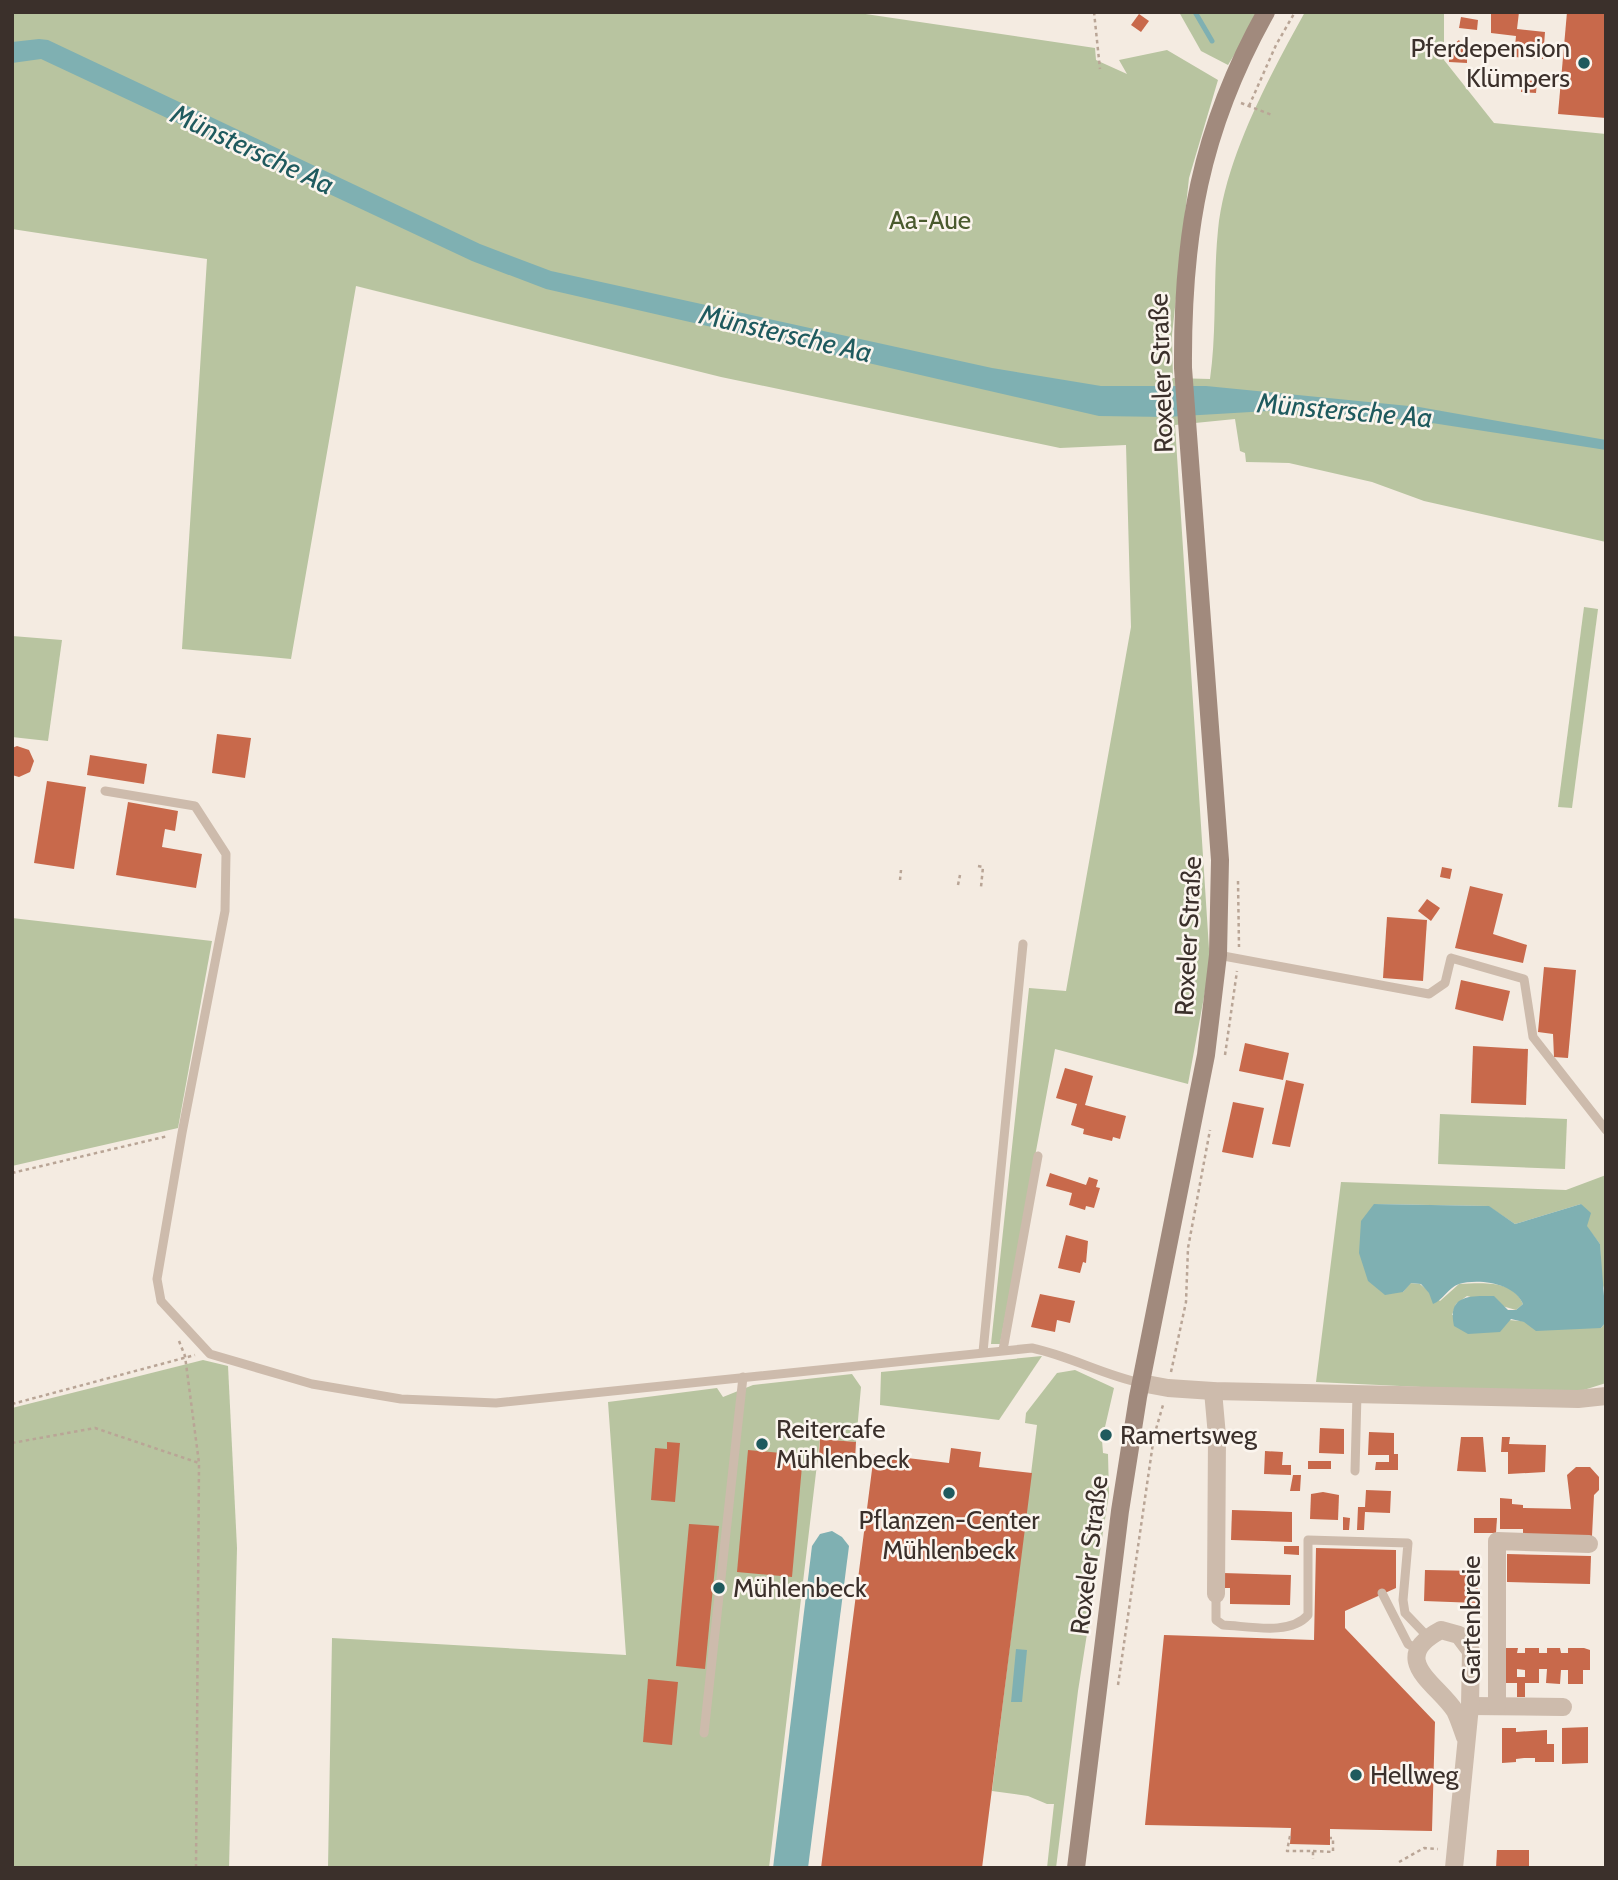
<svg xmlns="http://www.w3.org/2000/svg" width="1618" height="1880" font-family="Cabin,sans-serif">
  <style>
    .green { fill: #b8c4a0 }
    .water { fill: #7fb0b2 }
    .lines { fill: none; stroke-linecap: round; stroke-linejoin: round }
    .stream { stroke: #7fb0b2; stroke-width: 5 }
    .building { fill: #c8694b; fill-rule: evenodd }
    .path { stroke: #b9a596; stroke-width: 2.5; stroke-dasharray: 3.5 3.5; stroke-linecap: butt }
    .lane { stroke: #cdbbac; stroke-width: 9 }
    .street { stroke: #cdbbac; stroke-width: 18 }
    .secondary { stroke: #a18a7d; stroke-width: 18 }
    .poi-dot { fill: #1f5a5e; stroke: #fbf5ee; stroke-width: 2.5 }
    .labels { text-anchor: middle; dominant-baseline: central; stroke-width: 5; stroke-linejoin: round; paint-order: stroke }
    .poi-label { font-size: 26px; fill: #3b302b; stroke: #fbf5ee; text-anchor: start }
    .park-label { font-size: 26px; fill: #4a5a2e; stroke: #fbf5ee }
    .street-label { font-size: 26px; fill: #3b302b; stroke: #fbf5ee }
    .water-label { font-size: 28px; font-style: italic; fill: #1f5a5e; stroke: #fbf5ee }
  </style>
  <rect width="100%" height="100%" fill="#f4ebe1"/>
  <g class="green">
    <path d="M12,12H852L1095,48L1096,60L1127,74L1119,60L1167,50L1218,80L1189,178L1172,335L1173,378L1210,379C1217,330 1213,279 1218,230C1225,158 1270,75 1305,12H1444V60L1494,123L1606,134V542L1424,501L1372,482L1289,463L1246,462L1245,453L1240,451L1235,419L1175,425L1210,964L1188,1084L1055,1049L1000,1344H991L1029,988L1066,991L1131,627L1126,445L1060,448L721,377L356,286L291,659L182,649L207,259L12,229Z"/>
    <path d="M1179,12H1260L1228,65L1201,51Z"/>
    <path d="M1584,607L1598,609L1572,808L1558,807Z"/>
    <path d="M12,636L62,640L48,741L12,737Z"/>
    <path d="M12,918L212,941L178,1128L12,1166Z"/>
    <path d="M1440,1114L1567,1119L1565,1169L1438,1164Z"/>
    <path d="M1606,1175V1295L1601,1279L1600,1244L1586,1226L1581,1204L1515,1224L1488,1206L1374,1204L1403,1292L1410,1283L1420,1284L1440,1301L1459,1284C1481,1283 1513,1279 1523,1304L1516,1310L1467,1296L1456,1304L1452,1315L1601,1328L1606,1322V1383L1571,1394L1316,1382L1341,1182L1566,1190Z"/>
    <path d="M1042,1356L999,1420L880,1405L881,1372Z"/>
    <path d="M203,1360L228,1366L237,1548L229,1868H12V1408Z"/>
    <path d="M1075,1370L1114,1388L1102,1440L1103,1453L1108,1454L1109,1494L1078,1691L1056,1868H1047L1054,1804H1047L1028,1796L992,1791L1037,1425L1025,1423L1026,1413L1057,1373Z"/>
    <path d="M852,1374L861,1387L856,1442L820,1439L769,1868H328L332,1638L626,1655L608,1402L717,1388L723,1397L753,1385Z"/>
  </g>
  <g class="water">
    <path d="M39,39L48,40L480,244L551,271L992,368L1101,386H1206L1419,407L1606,440V450L1419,421L1284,410L1166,417L1099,416L546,289L472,261L41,59L12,63V42Z"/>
    <path d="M1374,1204L1489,1206L1515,1224L1581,1204L1591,1213L1587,1226L1600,1244L1606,1322L1601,1328L1536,1331L1524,1322L1511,1319L1500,1332L1468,1334L1454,1326C1447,1294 1471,1296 1494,1296L1508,1310H1516L1523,1304C1515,1283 1478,1278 1459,1284C1448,1288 1443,1300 1433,1304L1429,1293L1421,1284L1411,1283L1403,1292L1385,1295L1368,1281L1359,1253L1361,1221Z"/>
    <path d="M832,1531L842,1537L849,1546L808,1868H773L812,1546L820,1534Z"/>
    <path d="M1016,1649L1027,1650L1022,1702H1011Z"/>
  </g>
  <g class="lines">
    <path class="stream" d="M1195,12L1212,41"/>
  </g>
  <g class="building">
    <path d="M1491,12H1519L1517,29L1545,32L1543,59L1514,57L1516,36L1491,33Z"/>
    <path d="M1567,12H1606V118L1558,114Z"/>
    <path d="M1139,14L1149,21L1141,32L1131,25Z"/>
    <path d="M1461,17L1478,20L1477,30L1459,28Z"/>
    <path d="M1459,40L1467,51V63L1449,62V48Z"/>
    <path d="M1522,80L1537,81L1536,93L1521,92Z"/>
    <path d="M217,734L251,738L245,778L212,773Z"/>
    <path d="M17,746L29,750L34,761L30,772L19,777L12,775V748Z"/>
    <path d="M90,755L147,764L144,784L87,775Z"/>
    <path d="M47,781L86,787L74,869L34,863Z"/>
    <path d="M128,802L178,811L175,831L165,829L162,847L202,854L196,888L116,875Z"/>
    <path d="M1442,867L1452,869L1450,879L1440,877Z"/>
    <path d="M1470,886L1503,894L1493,934L1527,945L1523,963L1455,948Z"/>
    <path d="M1427,899L1440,908L1431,921L1418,911Z"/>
    <path d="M1387,917L1427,920L1423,981L1383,978Z"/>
    <path d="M1544,967L1576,970L1568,1058L1554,1057L1553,1034L1538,1032Z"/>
    <path d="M1461,980L1510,991L1503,1021L1455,1009Z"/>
    <path d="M1245,1043L1289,1053L1283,1080L1239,1071Z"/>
    <path d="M1473,1046L1528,1049L1526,1105L1471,1103Z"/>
    <path d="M1065,1068L1093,1076L1085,1105L1126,1116L1120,1139L1113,1137L1112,1141L1083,1134L1084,1129L1071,1125L1077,1104L1056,1098Z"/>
    <path d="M1286,1080L1304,1084L1290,1147L1272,1144Z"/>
    <path d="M1233,1102L1264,1108L1253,1158L1222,1152Z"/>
    <path d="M1050,1173L1086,1185L1089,1177L1098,1180L1096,1187L1100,1188L1094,1208L1086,1206L1085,1210L1069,1205L1072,1193L1046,1186Z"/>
    <path d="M1066,1235L1088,1241L1086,1263L1083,1262L1080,1273L1058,1268Z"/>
    <path d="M1040,1294L1075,1301L1070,1323L1057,1320L1055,1332L1031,1327Z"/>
    <path d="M1320,1428L1344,1429V1454L1319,1453Z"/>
    <path d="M1369,1432L1394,1433V1454H1398V1470H1375L1376,1462H1389V1455H1368Z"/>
    <path d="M1461,1437H1483L1486,1472L1457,1471Z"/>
    <path d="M1502,1437H1510L1509,1444L1546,1445L1545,1472L1508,1474V1452H1501Z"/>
    <path d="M820,1439L856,1442L855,1460L819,1457Z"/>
    <path d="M667,1442L680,1443L675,1502L651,1500L655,1448L667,1449Z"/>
    <path d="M951,1448L981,1452L979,1467L1032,1473L982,1868H821L874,1454L949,1463Z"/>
    <path d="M748,1450L803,1455L792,1577L737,1572Z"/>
    <path d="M1265,1451L1283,1452L1282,1465H1291V1475L1264,1474Z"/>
    <rect x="1308" y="1461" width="23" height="8"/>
    <path d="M1576,1467H1590L1599,1477V1490L1594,1495L1592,1536L1523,1534V1529H1500V1498L1512,1499V1504L1523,1505V1508L1571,1509L1567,1475Z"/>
    <path d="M1293,1475H1301L1300,1491H1290Z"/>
    <path d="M1366,1490L1391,1491L1390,1513L1365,1512L1364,1530H1357L1358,1507H1365Z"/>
    <path d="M1323,1492L1339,1495L1338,1520L1310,1519L1311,1494Z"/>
    <path d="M1232,1510L1292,1512V1542L1231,1540Z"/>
    <path d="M1343,1517L1350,1518L1349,1530H1343Z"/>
    <path d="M1474,1518H1497L1496,1533H1474Z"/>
    <path d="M689,1524L719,1526L705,1669L676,1666Z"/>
    <path d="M1284,1546H1299V1555L1284,1554Z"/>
    <path d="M1316,1548L1396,1550V1588L1345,1611V1628L1435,1722L1432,1831L1330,1829V1845L1290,1844L1291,1828L1145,1825L1164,1635L1314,1640Z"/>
    <path d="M1507,1554L1591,1556L1590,1584L1507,1582Z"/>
    <path d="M1425,1570L1478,1571L1477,1603L1424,1601Z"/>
    <path d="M1223,1573L1291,1575L1290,1605L1230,1604V1588H1223Z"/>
    <path d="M1504,1648H1518L1517,1653H1525V1648H1539V1653H1547V1648H1560L1561,1653H1568V1648H1584L1590,1650V1670H1583V1684H1568V1670H1561L1560,1684L1546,1683L1547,1669H1539V1683H1525V1697H1517V1683H1503ZM1517,1669L1525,1670V1677H1517Z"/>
    <path d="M648,1679L678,1682L672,1745L643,1742Z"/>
    <path d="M1588,1727V1763L1562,1764V1728Z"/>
    <path d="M1502,1728H1516V1732L1547,1730V1744H1554V1762H1535V1758H1524L1516,1759V1762L1502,1763Z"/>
    <path d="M1497,1850H1529V1868H1496Z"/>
  </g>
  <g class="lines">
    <g class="path">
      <path d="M1094,12L1100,69"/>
      <path d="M1241,103L1272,115"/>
      <path d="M1249,106L1276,45L1295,12"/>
      <path d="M978,866L983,867L981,887"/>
      <path d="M900,880L901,870"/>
      <path d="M1238,881L1239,947"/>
      <path d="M958,885L960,875"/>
      <path d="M1225,1055L1237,971"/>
      <path d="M12,1173L168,1136"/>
      <path d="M179,1341L185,1356L199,1463L196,1868"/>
      <path d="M1171,1372L1186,1302L1188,1248L1210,1130"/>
      <path d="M12,1404L195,1355"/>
      <path d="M12,1443L95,1428L199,1463"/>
      <path d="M1118,1685L1154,1436L1163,1405"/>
      <path d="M1290,1836L1287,1851H1313V1859"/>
      <path d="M1313,1851L1333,1852V1838H1330"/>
      <path d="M1399,1862L1424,1848L1438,1849"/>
    </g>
    <g class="lane">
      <path d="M105,791L195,806L226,854L225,911L182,1133L157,1279L161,1301L210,1354L312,1384L401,1399L496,1403L1032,1348C1070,1356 1103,1375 1141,1383"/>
      <path d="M1218,955L1429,994L1445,983L1451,958L1524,979L1533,1037L1606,1130"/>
      <path d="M1003,1350L1038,1156"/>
      <path d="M983,1352L1023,944"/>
      <path d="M1355,1471L1357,1394"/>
      <path d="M1382,1593L1408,1644L1419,1650"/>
      <path d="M1216,1594V1620L1223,1625C1248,1626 1290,1636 1308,1615V1540L1408,1543L1403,1600L1405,1613L1428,1637"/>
      <path d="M704,1733L743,1377"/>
    </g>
    <g class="street">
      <path d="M1141,1383L1168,1388L1213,1391L1578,1399L1606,1396"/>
      <path d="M1213,1391L1217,1436L1216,1594"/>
      <path d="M1470,1706L1563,1707"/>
      <path d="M1497,1706V1541L1589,1544"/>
      <path d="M1454,1868L1470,1706L1471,1651L1459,1635L1441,1630C1386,1659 1438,1684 1455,1711C1459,1719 1462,1729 1465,1737"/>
    </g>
    <path class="secondary" d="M1076,1868L1120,1511L1138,1397L1206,1055L1218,955L1220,860L1183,368C1182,234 1200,130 1266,12"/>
  </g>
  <g class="poi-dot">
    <circle cx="1584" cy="63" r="7"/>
    <circle cx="1106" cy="1435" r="7"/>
    <circle cx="762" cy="1444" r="7"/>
    <circle cx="949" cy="1493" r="7"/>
    <circle cx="719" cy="1588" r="7"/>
    <circle cx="1356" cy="1775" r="7"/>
  </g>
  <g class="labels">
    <g class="poi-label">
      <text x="1570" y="48" text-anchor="end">Pferdepension<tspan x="1570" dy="30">Klümpers</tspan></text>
      <text x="776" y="1429">Reitercafe<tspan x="776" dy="30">Mühlenbeck</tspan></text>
      <text x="1120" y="1435">Ramertsweg</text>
      <text x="949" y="1520" text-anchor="middle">Pflanzen-Center<tspan x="949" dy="30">Mühlenbeck</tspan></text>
      <text x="733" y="1588">Mühlenbeck</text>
      <text x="1370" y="1775">Hellweg</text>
    </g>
    <g class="park-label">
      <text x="930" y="220">Aa-Aue</text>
    </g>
    <g class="street-label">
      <text transform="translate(1161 373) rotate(-92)">Roxeler Straße</text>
      <text transform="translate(1188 936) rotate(-87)">Roxeler Straße</text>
      <text transform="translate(1089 1555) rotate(-83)">Roxeler Straße</text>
      <text transform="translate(1471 1620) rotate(-90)">Gartenbreie</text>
    </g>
    <g class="water-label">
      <text transform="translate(253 149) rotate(25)">Münstersche Aa</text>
      <text transform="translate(786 333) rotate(13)">Münstersche Aa</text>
      <text transform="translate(1345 410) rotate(5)">Münstersche Aa</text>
    </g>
  </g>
  <rect width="1618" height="1880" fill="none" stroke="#3b302b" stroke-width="28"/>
</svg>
